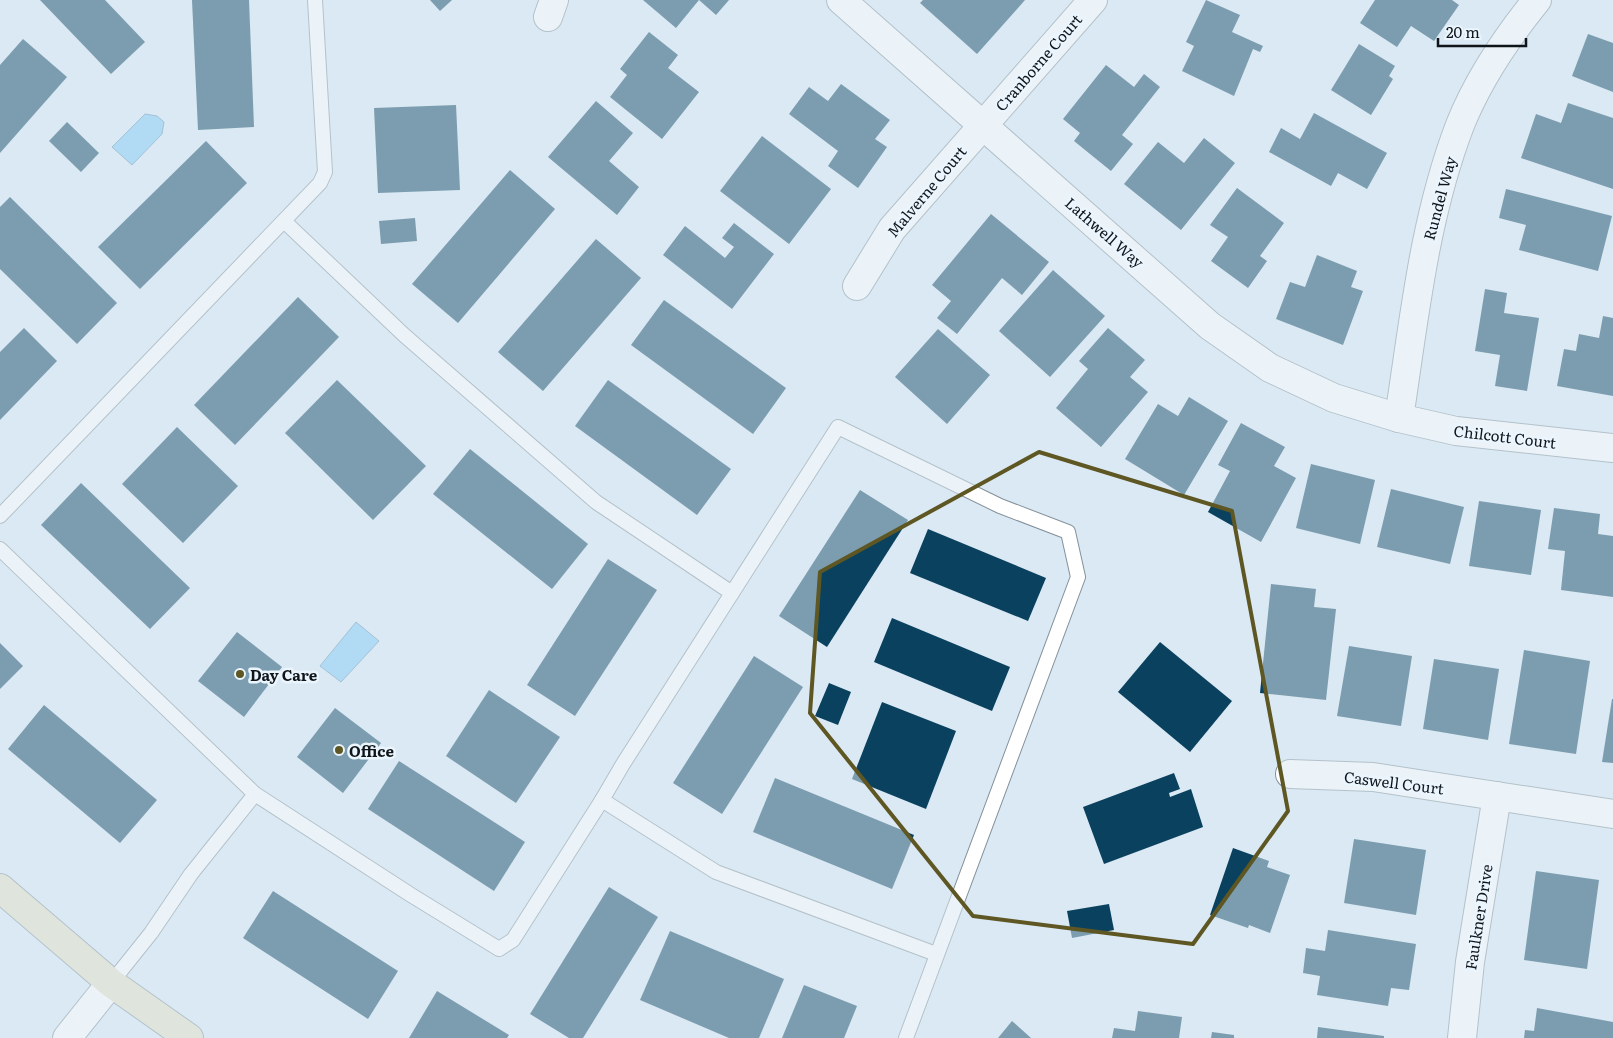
<svg xmlns="http://www.w3.org/2000/svg" width="1613" height="1038" font-family="Literata,serif">
  <style>
    .water { fill: #7fc7f5; stroke: #5e92b3 }
    .building { fill: #0a415e }
    .lines { fill: none; stroke-linecap: round; stroke-linejoin: round }
    .lane-casing { stroke: #84919b; stroke-width: 16 }
    .street-casing { stroke: #84919b; stroke-width: 30 }
    .secondary-casing { stroke: #84919b; stroke-width: 30 }
    .lane { stroke: #fff; stroke-width: 14 }
    .street { stroke: #fff; stroke-width: 28 }
    .secondary { stroke: #e4e0c1; stroke-width: 28 }
    .marked { fill: none; stroke: #5e5623; stroke-width: 4; stroke-linejoin: round }
    .poi-dot { fill: #5e5623; stroke: #eaf5fe; stroke-width: 2 }
    .labels { text-anchor: middle; dominant-baseline: central; stroke-width: 5; stroke-linejoin: round; paint-order: stroke }
    .street-label { font-size: 15px; fill: #101519; stroke: #eaf5fe }
    .poi-label { font-size: 15px; font-weight: bold; fill: #101519; stroke: #eaf5fe; text-anchor: start }
  </style>
  <rect width="100%" height="100%" fill="#dae9f3"/>
  <g class="water">
    <path d="M145,114L157,116L164,122L162,134L132,165L112,147Z"/>
    <path d="M356,622L379,641L341,682L320,666Z"/>
  </g>
  <g class="building">
    <path d="M40,0H105L145,42L111,74Z"/>
    <path d="M192,0H249L254,127L198,130Z"/>
    <path d="M430,0H452L440,11Z"/>
    <path d="M643,0H729L716,15L699,0L676,28Z"/>
    <path d="M923,0H1025L977,54L920,3Z"/>
    <path d="M1206,0L1240,15L1232,32L1263,46L1260,52L1253,49L1234,96L1182,71L1194,46L1186,42Z"/>
    <path d="M1375,0H1452L1459,5L1434,41L1411,26L1397,47L1360,23Z"/>
    <path d="M649,32L678,55L668,68L699,92L662,139L610,97L627,75L620,69Z"/>
    <path d="M1588,34L1613,43V92L1572,76Z"/>
    <path d="M23,39L67,77L0,153V65Z"/>
    <path d="M1359,44L1395,66L1389,76L1393,79L1371,115L1331,90Z"/>
    <path d="M1106,65L1134,87L1144,74L1160,87L1122,135L1133,144L1111,171L1074,141L1080,133L1063,119Z"/>
    <path d="M841,84L890,120L875,139L887,147L858,188L828,166L838,151L789,114L809,87L828,101Z"/>
    <path d="M596,101L633,133L609,161L639,187L617,215L548,157Z"/>
    <path d="M1568,103L1613,118V189L1521,158L1536,114L1561,123Z"/>
    <path d="M456,105L460,190L378,193L374,108Z"/>
    <path d="M1314,113L1387,153L1367,189L1338,173L1331,186L1269,152L1281,128L1300,139Z"/>
    <path d="M67,122L99,153L81,172L49,141Z"/>
    <path d="M762,136L831,189L789,244L720,191Z"/>
    <path d="M1204,138L1235,163L1181,230L1124,184L1158,142L1184,163Z"/>
    <path d="M206,141L247,183L140,289L98,247Z"/>
    <path d="M510,170L555,209L458,323L412,284Z"/>
    <path d="M1237,188L1284,223L1260,256L1267,261L1248,288L1211,261L1228,237L1210,225Z"/>
    <path d="M1506,189L1612,216L1598,271L1519,250L1526,225L1499,218Z"/>
    <path d="M10,197L117,303L77,344L0,269V207Z"/>
    <path d="M991,214L1049,262L1022,295L1002,278L957,334L937,318L951,301L932,285Z"/>
    <path d="M415,218L417,241L381,244L379,221Z"/>
    <path d="M734,223L774,254L732,309L663,255L685,226L725,258L734,247L722,238Z"/>
    <path d="M596,239L641,278L543,391L498,352Z"/>
    <path d="M1317,255L1357,271L1351,287L1363,291L1343,345L1276,319L1290,282L1305,287Z"/>
    <path d="M1053,270L1105,316L1050,377L999,331Z"/>
    <path d="M1485,289L1507,293L1504,313L1539,318L1527,391L1495,386L1500,355L1475,351Z"/>
    <path d="M298,297L339,337L235,445L194,405Z"/>
    <path d="M664,300L786,388L753,434L631,345Z"/>
    <path d="M1603,316L1613,318V396L1557,386L1564,349L1576,351L1579,334L1599,338Z"/>
    <path d="M24,328L57,361L0,420V352Z"/>
    <path d="M1108,328L1145,360L1130,377L1148,392L1101,447L1056,408L1088,369L1079,361Z"/>
    <path d="M938,329L990,375L947,424L895,377Z"/>
    <path d="M337,380L426,466L373,520L285,433Z"/>
    <path d="M608,380L731,469L697,515L575,426Z"/>
    <path d="M1189,397L1228,421L1184,495L1125,459L1158,404L1178,416Z"/>
    <path d="M1241,423L1285,447L1274,466L1296,478L1261,542L1208,512L1230,471L1218,465Z"/>
    <path d="M177,427L238,486L183,543L122,484Z"/>
    <path d="M470,449L588,544L552,589L433,494Z"/>
    <path d="M1311,464L1375,480L1360,544L1296,528Z"/>
    <path d="M81,483L190,588L150,629L41,525Z"/>
    <path d="M1391,489L1464,507L1450,564L1377,547Z"/>
    <path d="M860,490L908,520L827,647L779,616Z"/>
    <path d="M1479,501L1541,510L1531,575L1469,566Z"/>
    <path d="M1554,508L1600,514L1598,534L1613,536V597L1561,590L1565,551L1548,549Z"/>
    <path d="M928,529L1046,578L1028,621L910,573Z"/>
    <path d="M608,559L657,590L575,716L527,685Z"/>
    <path d="M1271,584L1316,589L1314,607L1336,609L1326,700L1260,693Z"/>
    <path d="M892,618L1010,667L992,711L874,662Z"/>
    <path d="M237,632L282,667L244,717L198,681Z"/>
    <path d="M1160,642L1232,701L1190,752L1118,692Z"/>
    <path d="M0,643L23,666L0,689Z"/>
    <path d="M1349,646L1412,656L1401,726L1337,716Z"/>
    <path d="M1524,650L1590,661L1576,754L1509,744Z"/>
    <path d="M754,656L803,687L722,814L673,783Z"/>
    <path d="M1434,659L1499,669L1488,740L1423,729Z"/>
    <path d="M829,683L851,692L838,725L815,716Z"/>
    <path d="M489,690L560,737L516,803L446,756Z"/>
    <path d="M1612,699H1613V763L1602,762Z"/>
    <path d="M882,702L956,731L926,809L852,779Z"/>
    <path d="M44,705L157,800L120,843L8,749Z"/>
    <path d="M335,708L381,743L343,793L297,757Z"/>
    <path d="M399,761L525,842L494,891L368,809Z"/>
    <path d="M1174,773L1180,789L1169,793L1170,797L1191,789L1203,827L1104,864L1083,807Z"/>
    <path d="M775,778L914,835L892,889L753,832Z"/>
    <path d="M1354,839L1426,850L1416,915L1344,903Z"/>
    <path d="M1233,848L1269,861L1267,867L1290,875L1270,933L1249,925L1248,928L1210,915Z"/>
    <path d="M1536,871L1599,880L1587,969L1524,960Z"/>
    <path d="M609,887L658,917L583,1038H569L530,1014Z"/>
    <path d="M273,891L398,971L368,1019L243,938Z"/>
    <path d="M1109,904L1114,930L1072,938L1067,911Z"/>
    <path d="M1328,930L1416,944L1409,990L1391,988L1388,1006L1317,995L1320,976L1303,973L1306,948L1325,951Z"/>
    <path d="M670,931L784,979L759,1038H729L640,1000Z"/>
    <path d="M804,985L857,1006L844,1038H782Z"/>
    <path d="M437,991L509,1035L507,1038H409Z"/>
    <path d="M1537,1008L1613,1022V1038H1524L1525,1030L1534,1031Z"/>
    <path d="M1138,1011L1182,1017L1179,1038H1112L1114,1028L1135,1031Z"/>
    <path d="M1012,1021L1031,1038H998Z"/>
    <path d="M1318,1027L1384,1036V1038H1317Z"/>
    <path d="M1212,1032L1234,1035V1038H1211Z"/>
  </g>
  <g class="lines">
    <defs>
      <g id="lane">
        <path d="M284,221L404,335L596,502L732,593"/>
        <path d="M0,516L320,183L325,172L315,0"/>
        <path d="M0,549L255,794L411,895L499,949L513,940L602,800L623,764L838,427L1000,506L1068,532L1078,577L906,1038"/>
        <path d="M602,800L716,872L936,954"/>
        <path d="M111,983L151,933L191,874L255,794"/>
      </g>
      <g id="street">
        <path d="M841,0L1210,326L1270,368L1334,398L1399,418L1456,431L1613,448"/>
        <path d="M548,17L554,0"/>
        <path d="M857,286L892,229L1093,0"/>
        <path d="M1399,418C1414,320 1424,219 1460,125C1478,80 1507,37 1537,0"/>
        <path d="M1290,774L1373,777L1613,814"/>
        <path d="M67,1038L111,983"/>
        <path d="M1462,1038L1470,962L1497,796"/>
      </g>
      <path id="secondary" d="M0,888L111,983L189,1038"/>
    </defs>
    <use href="#lane" class="lane-casing"/>
    <use href="#street" class="street-casing"/>
    <use href="#secondary" class="secondary-casing"/>
    <use href="#lane" class="lane"/>
    <use href="#street" class="street"/>
    <use href="#secondary" class="secondary"/>
  </g>
  <path d="M0 0H1613V1038H0ZM1039,452L1232,511L1288,811L1193,944L973,916L810,713L820,572Z" fill="#dae9f3" fill-opacity=".55" fill-rule="evenodd"/>
  <path class="marked" d="M1039,452L1232,511L1288,811L1193,944L973,916L810,713L820,572Z"/>
  <g class="poi-dot">
    <circle cx="240" cy="674" r="5"/>
    <circle cx="339" cy="750" r="5"/>
  </g>
  <g class="labels">
    <g class="street-label">
      <text transform="translate(1038 62) rotate(-49)">Cranborne Court</text>
      <text transform="translate(926 191) rotate(-50)">Malverne Court</text>
      <text transform="translate(1439 198) rotate(-75)">Rundel Way</text>
      <text transform="translate(1105 232) rotate(41)">Lathwell Way</text>
      <text transform="translate(1505 436) rotate(7)">Chilcott Court</text>
      <text transform="translate(1394 782) rotate(7)">Caswell Court</text>
      <text transform="translate(1478 917) rotate(-81)">Faulkner Drive</text>
    </g>
    <g class="poi-label">
      <text x="250" y="674">Day Care</text>
      <text x="349" y="750">Office</text>
    </g>
  </g>
  <path d="M1438 38v8h88v-8" fill="none" stroke="#101519" stroke-width="2.5"/>
  <text x="1446" y="38" font-size="15" fill="#101519" stroke="#eaf5fe" stroke-width="4" paint-order="stroke">20 m</text>
</svg>
